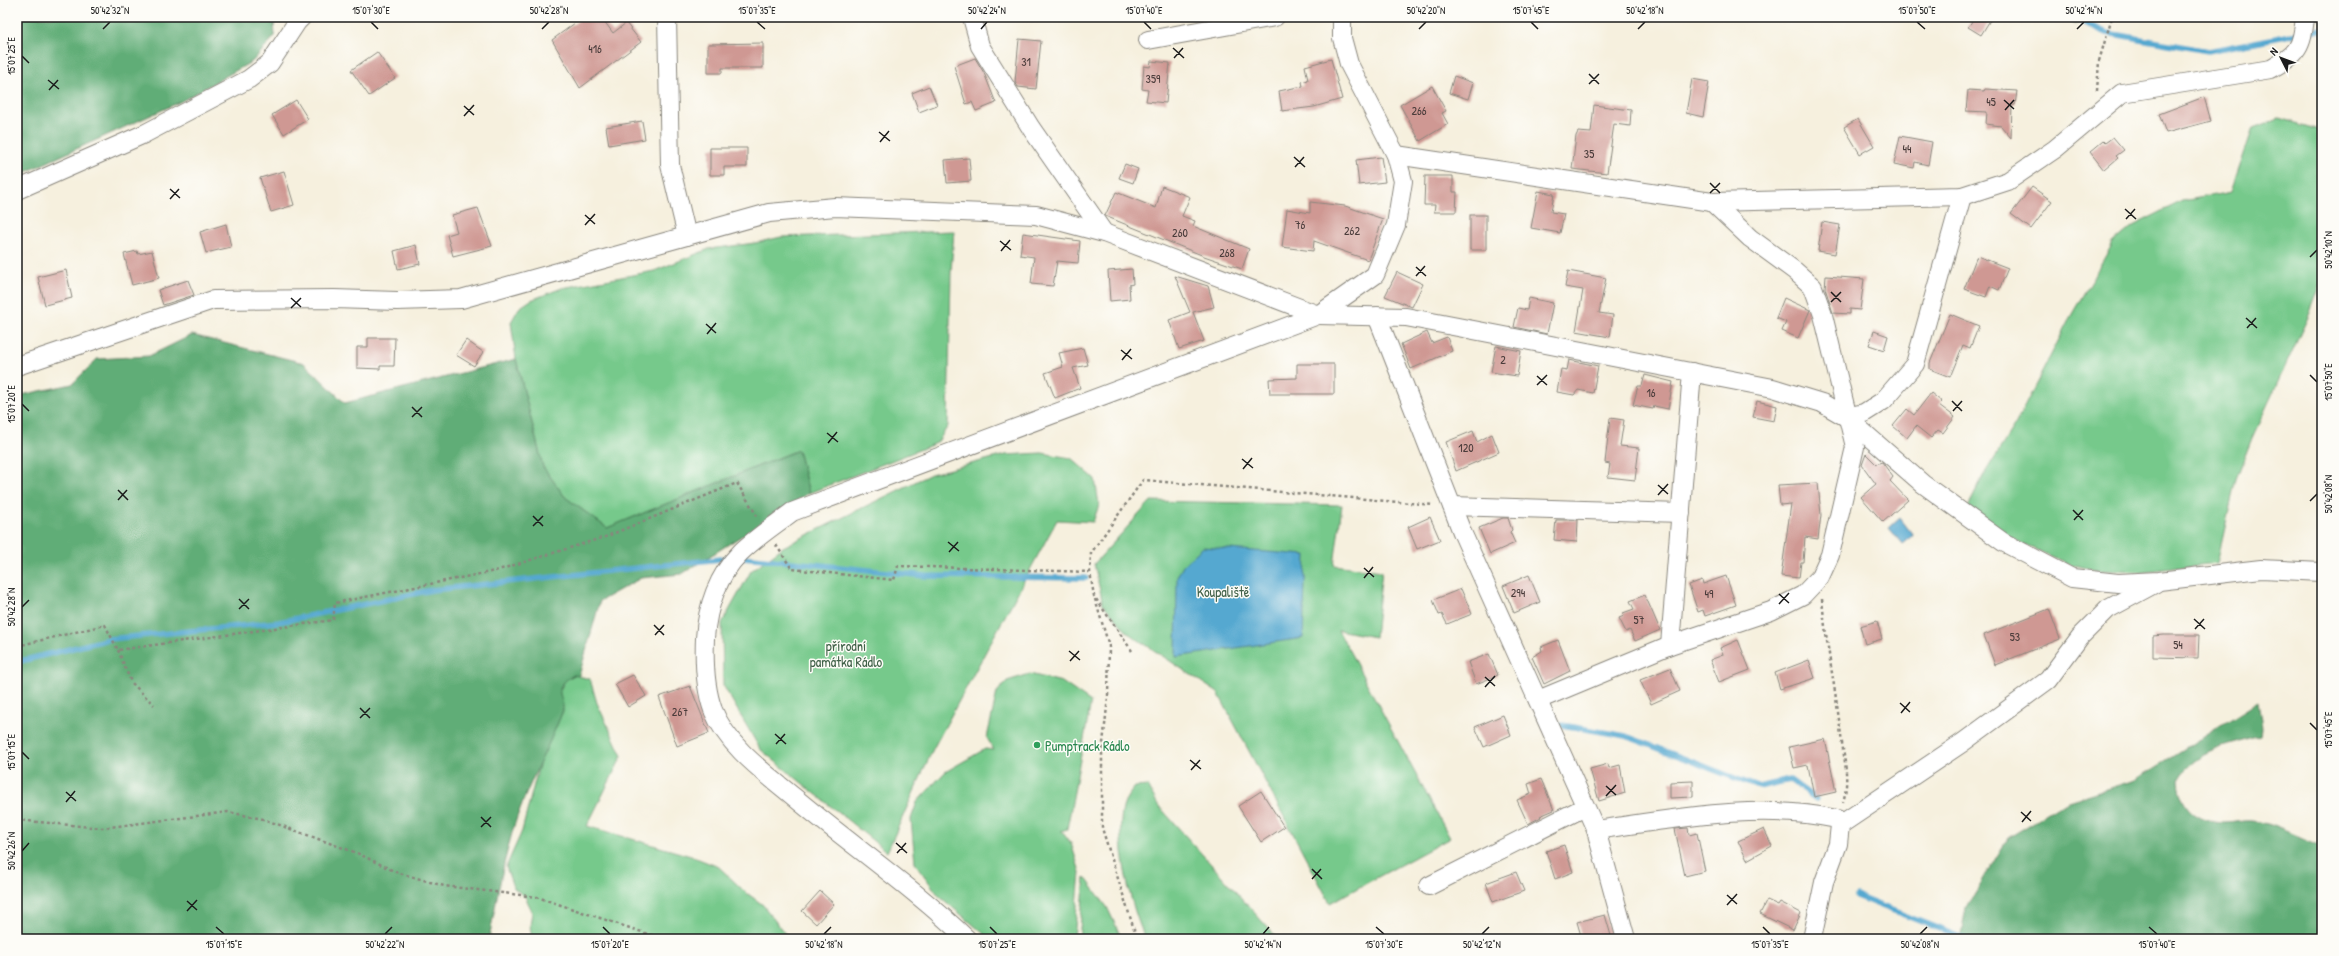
<svg xmlns="http://www.w3.org/2000/svg" width="2339" height="956" font-family="'Patrick Hand',sans-serif">
  <style>
    .green { fill: #76c98b; stroke: #497254 }
    .forest { fill: #60ad77; stroke: #3e644a }
    .water { fill: #55a8d0; stroke: #386276 }
    .lines { fill: none; stroke-linecap: round; stroke-linejoin: round }
    .stream { stroke: #55a8d0; stroke-width: 5.5 }
    .building { fill: #cf9893 }
    .minor-casing { stroke: #89867d; stroke-width: 20 }
    .path { stroke: #89867d; stroke-width: 2.5; stroke-dasharray: 3 3; stroke-linecap: butt }
    .minor { stroke: #fff; stroke-width: 18 }
    .ticks { fill: none; stroke: #1c1c1c; stroke-width: 1.5 }
    .leisure-dot { fill: #2e9e5b; stroke: #fdfcf7; stroke-width: 1.5 }
    .labels { text-anchor: middle; dominant-baseline: central; stroke-width: 3; stroke-linejoin: round; paint-order: stroke }
    .number-label { font-size: 12px; fill: #493b3a }
    .park-label { font-size: 14px; fill: #406148; stroke: #fdfcf7 }
    .leisure-label { font-size: 14px; fill: #27864d; stroke: #fdfcf7; text-anchor: start }
    .neatline { fill: none; stroke: #1c1c1c; stroke-width: 1.5 }
    .ticks-label { font-size: 10px; text-anchor: middle; fill: #1c1c1c }
  </style>
  <rect width="100%" height="100%" fill="#fdfcf7"/>
  <filter id="ink" filterUnits="userSpaceOnUse"><feTurbulence type="fractalNoise" baseFrequency=".025" numOctaves="2"/><feDisplacementMap in="SourceGraphic" scale="8" xChannelSelector="R" yChannelSelector="G"/><feConvolveMatrix kernelMatrix="1 2 1 2 8 2 1 2 1" color-interpolation-filters="sRGB"/></filter>
  <filter id="wash" filterUnits="userSpaceOnUse"><feTurbulence type="fractalNoise" baseFrequency=".012" numOctaves="4" result="noise"/><feDisplacementMap in="SourceGraphic" scale="16" xChannelSelector="R" yChannelSelector="G"/><feGaussianBlur stdDeviation="0.9" result="paint"/><feColorMatrix in="noise" values="0 0 0 0 0 0 0 0 0 0 0 0 0 0 0 0 0 1.4 0 .05"/><feComposite in="paint" operator="in"/></filter>
  <g filter="url(#wash)">
    <rect width="100%" height="100%" fill="#f6f0de"/>
    <g class="green">
      <path d="M2063,17H2091L2086,22L2074,24Z"/>
      <path d="M2279,118L2322,131V281L2309,315L2252,438L2236,479L2217,563L2138,572L2095,570L2070,564L2003,536L1967,510L1983,476L2016,423L2072,314L2113,243L2133,226L2182,201L2231,192L2253,128Z"/>
      <path d="M954,231L951,272L948,426L937,443L809,493L798,450L607,528L565,497L543,467L516,359L511,322L519,308L531,300L562,288L654,271L709,249L755,243L781,237Z"/>
      <path d="M1042,453L1071,458L1095,479L1099,505L1093,522L1057,520L933,749L887,852L760,749L723,685L722,623L751,571L783,547L931,474L1005,455Z"/>
      <path d="M1151,501L1342,505L1334,565L1382,571L1375,637L1338,630L1450,838L1330,903L1218,693L1128,633L1103,604L1094,564Z"/>
      <path d="M1030,674L1062,682L1091,702L1067,829L1061,831L1071,843L1080,872L1074,939H990L939,896L915,863L911,819L917,802L945,772L985,749L994,750L987,738L997,692L1007,681Z"/>
      <path d="M574,675L590,679L597,703L622,756L587,826L691,856L719,867L744,891L763,905L789,939H532L530,926L532,912L526,898L513,887L506,867L522,831L540,761L563,711L559,692L565,680Z"/>
      <path d="M1148,786L1158,805L1278,939H1146C1131,911 1112,831 1125,802C1127,796 1131,792 1135,787Z"/>
      <path d="M1085,877L1107,907L1122,939H1079Z"/>
    </g>
    <g class="forest">
      <path d="M17,17H281L274,22L275,36L253,61L180,102L17,176Z"/>
      <path d="M192,335L304,363L345,403L516,359L543,467L565,497L607,528L798,450L809,493L682,574L641,578L600,601L579,676L574,675C547,690 568,698 562,713C548,748 530,781 517,817C504,856 497,898 489,939H17V396L72,384L97,359L149,356Z"/>
      <path d="M2258,702L2262,727L2261,736C2230,745 2195,750 2178,780C2180,807 2196,822 2224,823C2234,823 2243,820 2252,821C2274,823 2300,839 2322,846V939H1960L1966,908L2008,838L2068,801L2135,780Z"/>
    </g>
    <g class="water">
      <path d="M1900,518L1913,535L1902,544L1889,528Z"/>
      <path d="M1203,547L1306,555L1303,638L1176,657L1177,577L1183,565Z"/>
    </g>
    <g class="lines">
      <g class="stream">
        <path d="M2071,17L2107,33L2208,51L2317,30L2322,31"/>
        <path d="M743,557L926,576L1086,578"/>
        <path d="M17,662L109,639L279,622L432,590L730,558"/>
        <path d="M1562,725L1626,736L1758,787L1790,780L1816,799"/>
        <path d="M1856,896L1965,939"/>
      </g>
    </g>
    <g id="blocks">
      <g class="building">
        <path d="M583,17H601L613,33L626,23L641,42L580,88L552,40Z"/>
        <path d="M1975,17H1992L1981,35L1968,27Z"/>
        <path d="M1019,39L1041,41L1036,89L1018,87L1015,82Z"/>
        <path d="M763,43V68H722V73H708V44Z"/>
        <path d="M377,52L395,78L369,96L351,70Z"/>
        <path d="M975,58L984,73L996,103L976,111L972,102L966,104L954,66Z"/>
        <path d="M1331,59L1342,99L1314,107L1282,111L1279,91L1303,86L1302,82L1308,80L1305,66Z"/>
        <path d="M1151,61L1170,63L1166,103L1146,101L1148,90L1142,89L1144,66L1150,67Z"/>
        <path d="M1454,76L1473,83L1468,99L1449,93Z"/>
        <path d="M1692,79L1709,82L1703,117L1686,113Z"/>
        <path d="M929,86L937,105L919,112L912,93Z"/>
        <path d="M1432,86L1446,111L1442,113L1448,124L1420,141L1400,105Z"/>
        <path d="M1985,89L2017,91L2015,105H2012L2011,138L2001,126L1986,124L1987,112L1966,111L1968,90L1984,91Z"/>
        <path d="M2204,97L2211,121L2166,133L2159,114Z"/>
        <path d="M296,100L308,119L284,134L272,115Z"/>
        <path d="M1594,105L1631,110L1630,126L1614,124L1607,173L1572,169L1576,136L1578,132L1591,133Z"/>
        <path d="M1858,119L1874,146L1860,154L1844,127Z"/>
        <path d="M642,121L645,139L609,145L606,127Z"/>
        <path d="M1900,136L1932,142L1928,165L1915,162L1914,168L1894,164Z"/>
        <path d="M2113,137L2124,150L2116,156L2118,158L2104,170L2090,152L2103,141L2105,143Z"/>
        <path d="M710,148H747V167H724V175H710Z"/>
        <path d="M1381,157L1385,182L1359,185L1356,160Z"/>
        <path d="M969,158L971,181L947,183L945,160Z"/>
        <path d="M1125,164L1138,169L1133,183L1119,178Z"/>
        <path d="M284,171L294,205L271,212L260,178Z"/>
        <path d="M1425,176H1453V192H1457L1456,212H1434L1435,205H1424Z"/>
        <path d="M1162,186L1190,197L1182,216L1195,221L1193,226L1249,249L1242,269L1204,256L1105,216L1116,192L1156,208Z"/>
        <path d="M2032,187L2052,201L2031,229L2011,214Z"/>
        <path d="M1538,191L1554,194L1551,212L1564,214L1560,233L1531,228Z"/>
        <path d="M1310,202L1345,206L1383,219L1368,260L1314,241L1313,251L1282,247L1287,209L1310,213Z"/>
        <path d="M478,208L492,246L453,256L447,235L457,232L452,215Z"/>
        <rect x="1470" y="215" width="16" height="35"/>
        <path d="M1822,222L1840,225L1835,254L1818,251Z"/>
        <path d="M226,224L231,247L206,253L200,232Z"/>
        <path d="M1023,233L1080,241L1078,263L1057,261L1053,286L1031,284L1034,257L1020,255Z"/>
        <path d="M416,245L420,264L398,269L394,251Z"/>
        <path d="M137,251L138,254L152,251L159,278L132,285L124,254Z"/>
        <path d="M1977,256L2008,268L1999,290L1990,286L1986,297L1964,289Z"/>
        <path d="M1132,269L1133,284L1129,285L1130,299L1110,301L1108,271Z"/>
        <path d="M66,270L72,298L45,305L38,277Z"/>
        <path d="M1568,271L1606,278L1599,313L1613,315L1610,337L1576,331L1583,290L1565,287Z"/>
        <path d="M1397,272L1423,284L1412,307L1385,296Z"/>
        <path d="M1175,276L1208,286L1214,307L1193,312L1204,341L1179,349L1169,320L1190,312Z"/>
        <path d="M1826,276L1864,279L1860,310L1850,309V314L1833,313L1825,288Z"/>
        <path d="M188,280L194,295L163,305L158,290Z"/>
        <path d="M1529,298L1553,303L1547,334L1514,327L1518,308L1527,310Z"/>
        <path d="M1784,298L1810,310L1798,338L1782,331L1786,322L1776,318Z"/>
        <path d="M1950,314L1979,326L1970,348L1963,345L1950,377L1930,369V363Z"/>
        <path d="M1874,331L1888,336L1884,350L1869,345Z"/>
        <path d="M1427,332L1432,343L1447,337L1452,351L1411,369L1401,344Z"/>
        <path d="M368,338H395L394,366H380V369L357,368V347H368Z"/>
        <path d="M466,340L483,352L474,366L456,355Z"/>
        <path d="M1496,346L1521,351L1517,376L1491,372Z"/>
        <path d="M1083,348L1088,365L1073,368L1080,388L1055,398L1045,373L1063,367L1059,353Z"/>
        <path d="M1569,360L1598,366L1593,393L1578,390L1574,395L1557,392L1561,369L1567,370Z"/>
        <path d="M1297,364H1334V394H1270L1269,379L1297,378Z"/>
        <path d="M1645,375L1673,382L1668,409L1654,406L1653,409L1633,405L1638,386H1642Z"/>
        <path d="M1931,393L1942,402L1939,405L1955,417L1943,433L1938,430L1931,438L1916,426L1907,438L1893,426L1907,409L1914,415Z"/>
        <path d="M1757,401L1777,406L1774,421L1753,417Z"/>
        <path d="M1610,418L1624,420L1620,446L1639,448L1635,480L1608,477L1610,464L1605,463Z"/>
        <path d="M1473,431L1477,442L1492,434L1499,452L1456,471L1446,442Z"/>
        <path d="M1866,454L1876,464L1882,462L1893,477L1890,481L1908,500L1883,522L1861,497L1876,484L1862,465Z"/>
        <path d="M1818,483L1821,515L1818,539L1805,537L1803,562H1801L1799,578L1781,576L1791,504L1780,505L1778,485Z"/>
        <path d="M1430,517L1440,540L1417,549L1408,527Z"/>
        <path d="M1503,518H1508L1512,530L1510,532L1515,543L1490,554L1479,528Z"/>
        <path d="M1556,520H1578L1577,542L1554,540Z"/>
        <path d="M1529,575L1540,602L1514,613L1503,586Z"/>
        <path d="M1726,576L1736,605L1705,616L1703,610L1698,612L1689,585L1702,580L1703,584Z"/>
        <path d="M1461,589L1472,614L1447,624L1442,614L1439,615L1433,600Z"/>
        <path d="M1645,595L1660,630L1635,641L1630,630L1626,632L1619,618L1624,616L1623,613L1634,609L1630,601Z"/>
        <path d="M2049,609L2060,639L1995,665L1984,635Z"/>
        <path d="M1877,621L1882,639L1865,644L1860,626Z"/>
        <path d="M2163,635H2199L2198,658L2153,657V636Z"/>
        <path d="M1558,640L1570,671L1544,684L1532,657L1542,651L1541,647Z"/>
        <path d="M1738,640L1750,670L1719,682L1710,660L1723,655L1720,648Z"/>
        <path d="M1489,654L1498,675L1476,684L1468,662Z"/>
        <path d="M1809,660L1815,678L1780,689L1775,673Z"/>
        <path d="M1670,668L1680,691L1651,704L1640,680Z"/>
        <path d="M633,675L646,696L628,707L615,684Z"/>
        <path d="M690,686L709,733L677,746L659,697Z"/>
        <path d="M1503,715L1511,735L1484,747L1475,727Z"/>
        <path d="M1825,739L1836,792L1814,797L1808,765L1794,768L1789,747Z"/>
        <path d="M1608,764L1609,768L1620,765L1625,793L1599,801L1590,769Z"/>
        <path d="M1541,779L1554,810L1540,816L1541,817L1528,824L1517,800L1531,794L1528,784Z"/>
        <path d="M1693,781V797L1670,798V782Z"/>
        <path d="M1261,791L1284,827L1261,842L1238,806Z"/>
        <path d="M1688,828L1689,835L1697,833L1705,871L1685,876L1675,829Z"/>
        <path d="M1764,829L1772,846L1747,860L1738,841Z"/>
        <path d="M1564,845L1573,872L1555,879L1546,851Z"/>
        <path d="M1516,872L1524,891L1493,902L1486,883Z"/>
        <path d="M820,891L834,904L816,924L802,911Z"/>
        <path d="M1767,900L1778,905L1780,902L1801,913L1793,930L1760,914Z"/>
        <path d="M1605,915L1612,939H1582L1577,922Z"/>
      </g>
    </g>
  </g>
  <g filter="url(#ink)">
    <use href="#blocks" fill-opacity="0" stroke="#89867d" stroke-width="1"/>
    <g class="lines">
      <defs>
        <g id="minor">
          <path d="M667,17L670,165L687,236"/>
          <path d="M972,17L980,46L1031,128L1104,233"/>
          <path d="M1148,40L1275,17"/>
          <path d="M1396,155L1712,202L1962,196L2008,181L2055,149L2122,93L2271,69C2298,54 2302,48 2305,17"/>
          <path d="M17,190L144,134L249,79L270,63L297,22L302,17"/>
          <path d="M1377,316L1462,532L1596,830L1626,939"/>
          <path d="M17,366L213,300L334,299L397,301L461,299L769,213L835,207L1036,215L1104,233L1318,315L1406,317L1773,388L1822,403L1846,417L1923,484L2003,542L2072,578L2118,583L2159,581L2261,569L2321,572"/>
          <path d="M1846,417L1864,413L1883,401L1915,364L1962,196"/>
          <path d="M1452,506L1681,513"/>
          <path d="M1670,645L1692,372"/>
          <path d="M1538,700L1670,645L1771,611L1803,595L1820,577L1830,555L1855,447L1823,315L1813,287L1795,271L1750,238L1712,202"/>
          <path d="M1840,825L1962,743L2048,680L2080,637L2108,609L2156,583"/>
          <path d="M1596,830C1674,819 1759,802 1837,819L1840,825L1838,844L1824,882L1812,939"/>
          <path d="M1429,886L1585,807"/>
          <path d="M967,939C913,887 851,845 794,797C764,772 728,747 713,710C705,688 704,661 705,638C707,607 718,575 740,553C755,538 775,525 792,512L1318,315L1375,275L1396,225L1403,181L1396,155L1349,64L1342,38V17"/>
        </g>
      </defs>
      <use href="#minor" class="minor-casing"/>
      <g class="path">
        <path d="M2097,91L2099,61L2112,17"/>
        <path d="M776,545L792,569L894,580L898,566L1090,572"/>
        <path d="M1095,599L1109,646L1108,697L1102,753V828L1137,939"/>
        <path d="M1822,599C1826,645 1836,690 1841,736C1844,759 1850,779 1843,802"/>
        <path d="M17,646L105,625L118,650L333,620L335,603L495,571L605,537L737,483L757,516"/>
        <path d="M118,650L131,682L154,705"/>
        <path d="M1132,651L1094,596L1090,572L1091,553L1143,480L1434,505"/>
        <path d="M17,820L102,828L228,812L263,819L357,853L396,872L444,886L537,897L663,939"/>
      </g>
      <use href="#minor" class="minor"/>
    </g>
  </g>
  <path class="ticks" d="M371,22L378,29M757,22L765,29M1144,22L1151,29M1531,22L1538,29M1917,22L1925,29M103,29L110,22M542,29L549,22M981,29L987,22M1419,29L1426,22M1638,29L1645,22M2077,29L2084,22M1173,48L1184,58M22,56L29,63M1174,58L1183,48M1589,74L1599,84M48,80L59,89M1589,84L1599,74M49,90L58,80M2004,100L2014,109M464,106L474,115M2005,110L2014,100M464,116L474,105M879,132L890,141M880,142L889,131M1294,157L1305,167M1295,167L1304,157M1710,183L1720,193M170,189L180,198M1710,193L1720,183M170,199L179,189M2125,209L2136,219M585,215L595,224M2126,219L2135,209M585,225L595,214M1000,241L1011,250M1001,251L1010,240M2310,257L2317,250M1416,267L1426,276M1416,276L1425,266M1831,292L1841,302M291,298L301,307M1831,302L1841,292M291,308L301,298M2246,318L2257,328M706,324L716,333M2247,328L2256,318M707,334L716,323M1121,350L1132,359M1122,360L1131,349M2310,375L2317,382M1537,376L1547,385M1537,385L1547,375M1952,401L1962,411M22,404L29,411M412,407L422,417M1953,411L1962,401M412,417L422,407M827,433L838,442M828,443L837,432M1242,459L1253,468M1243,469L1252,458M1658,485L1668,494M118,490L128,500M1658,495L1668,484M118,500L127,490M2310,501L2317,494M2073,510L2083,520M533,516L543,526M2074,520L2083,510M533,526L543,516M948,542L959,551M949,552L958,542M1364,568L1374,577M1364,578L1373,567M1779,594L1789,603M239,599L249,609M1779,604L1789,593M22,607L29,600M239,609L249,599M2194,619L2205,629M654,625L664,635M2195,629L2204,619M655,635L664,625M1069,651L1080,660M1070,661L1079,651M1485,677L1495,686M1485,687L1495,676M1900,703L1910,712M360,708L370,718M1901,713L1910,702M360,718L370,708M2310,723L2317,730M775,734L786,744M776,744L785,734M22,752L29,759M1190,760L1201,769M1191,770L1200,760M1606,786L1616,795M66,792L76,801M1606,796L1616,785M66,802L75,791M2021,812L2031,821M481,817L491,827M2022,822L2031,811M481,827L491,817M896,843L907,853M22,851L29,843M897,853L906,843M1312,869L1322,879M1312,879L1321,869M1727,895L1737,904M187,901L197,910M1727,905L1737,894M187,911L197,900M216,927L224,934M603,927L610,934M990,927L997,934M1376,927L1384,934M1763,927L1770,934M2149,927L2157,934M385,934L392,927M824,934L831,927M1263,934L1269,927M1482,934L1489,927M1920,934L1927,927"/>
  <circle class="leisure-dot" cx="1037" cy="745" r="4"/>
  <g class="labels">
    <g class="number-label">
      <text x="595" y="48">416</text>
      <text x="1026" y="61">31</text>
      <text x="1153" y="78">359</text>
      <text x="1991" y="101">45</text>
      <text x="1419" y="110">266</text>
      <text x="1907" y="148">44</text>
      <text x="1589" y="153">35</text>
      <text x="1300" y="224">76</text>
      <text x="1352" y="230">262</text>
      <text x="1180" y="232">260</text>
      <text x="1227" y="252">268</text>
      <text x="1503" y="359">2</text>
      <text x="1651" y="392">16</text>
      <text x="1466" y="447">120</text>
      <text x="1518" y="592">294</text>
      <text x="1709" y="593">49</text>
      <text x="1639" y="619">57</text>
      <text x="2015" y="636">53</text>
      <text x="2178" y="644">54</text>
      <text x="680" y="711">267</text>
    </g>
    <g class="park-label">
      <text x="1223" y="591">Koupaliště</text>
      <text x="846" y="645">přírodní<tspan x="846" dy="16">památka Rádlo</tspan></text>
    </g>
    <g class="leisure-label">
      <text x="1045" y="745">Pumptrack Rádlo</text>
    </g>
  </g>
  <rect width="2339" height="956" fill="none" stroke="#fdfcf7" stroke-width="44"/>
  <g transform="translate(2281 58) rotate(312)" stroke="#fdfcf7" stroke-width="3" paint-order="stroke">
  <path d="M0-3L7 15L0 10L-7 15Z" fill="#1c1c1c"/>
  <text y="-6" font-size="11" font-weight="bold" text-anchor="middle" fill="#1c1c1c">N</text>
  </g>
  <rect x="22" y="22" width="2295" height="912" class="neatline"/>
  <g class="ticks-label">
    <text x="110" y="14">50°42'32"N</text>
    <text x="371" y="14">15°07'30"E</text>
    <text x="549" y="14">50°42'28"N</text>
    <text x="757" y="14">15°07'35"E</text>
    <text x="987" y="14">50°42'24"N</text>
    <text x="1144" y="14">15°07'40"E</text>
    <text x="1426" y="14">50°42'20"N</text>
    <text x="1531" y="14">15°07'45"E</text>
    <text x="1645" y="14">50°42'18"N</text>
    <text x="1917" y="14">15°07'50"E</text>
    <text x="2084" y="14">50°42'14"N</text>
    <text transform="translate(11 56) rotate(-90)" y="4">15°07'25"E</text>
    <text transform="translate(2328 250) rotate(-90)" y="4">50°42'10"N</text>
    <text transform="translate(2328 382) rotate(-90)" y="4">15°07'50"E</text>
    <text transform="translate(11 404) rotate(-90)" y="4">15°07'20"E</text>
    <text transform="translate(2328 494) rotate(-90)" y="4">50°42'08"N</text>
    <text transform="translate(11 607) rotate(-90)" y="4">50°42'28"N</text>
    <text transform="translate(2328 730) rotate(-90)" y="4">15°07'45"E</text>
    <text transform="translate(11 752) rotate(-90)" y="4">15°07'15"E</text>
    <text transform="translate(11 851) rotate(-90)" y="4">50°42'26"N</text>
    <text x="224" y="948">15°07'15"E</text>
    <text x="385" y="948">50°42'22"N</text>
    <text x="610" y="948">15°07'20"E</text>
    <text x="824" y="948">50°42'18"N</text>
    <text x="997" y="948">15°07'25"E</text>
    <text x="1263" y="948">50°42'14"N</text>
    <text x="1384" y="948">15°07'30"E</text>
    <text x="1482" y="948">50°42'12"N</text>
    <text x="1770" y="948">15°07'35"E</text>
    <text x="1920" y="948">50°42'08"N</text>
    <text x="2157" y="948">15°07'40"E</text>
  </g>
</svg>
